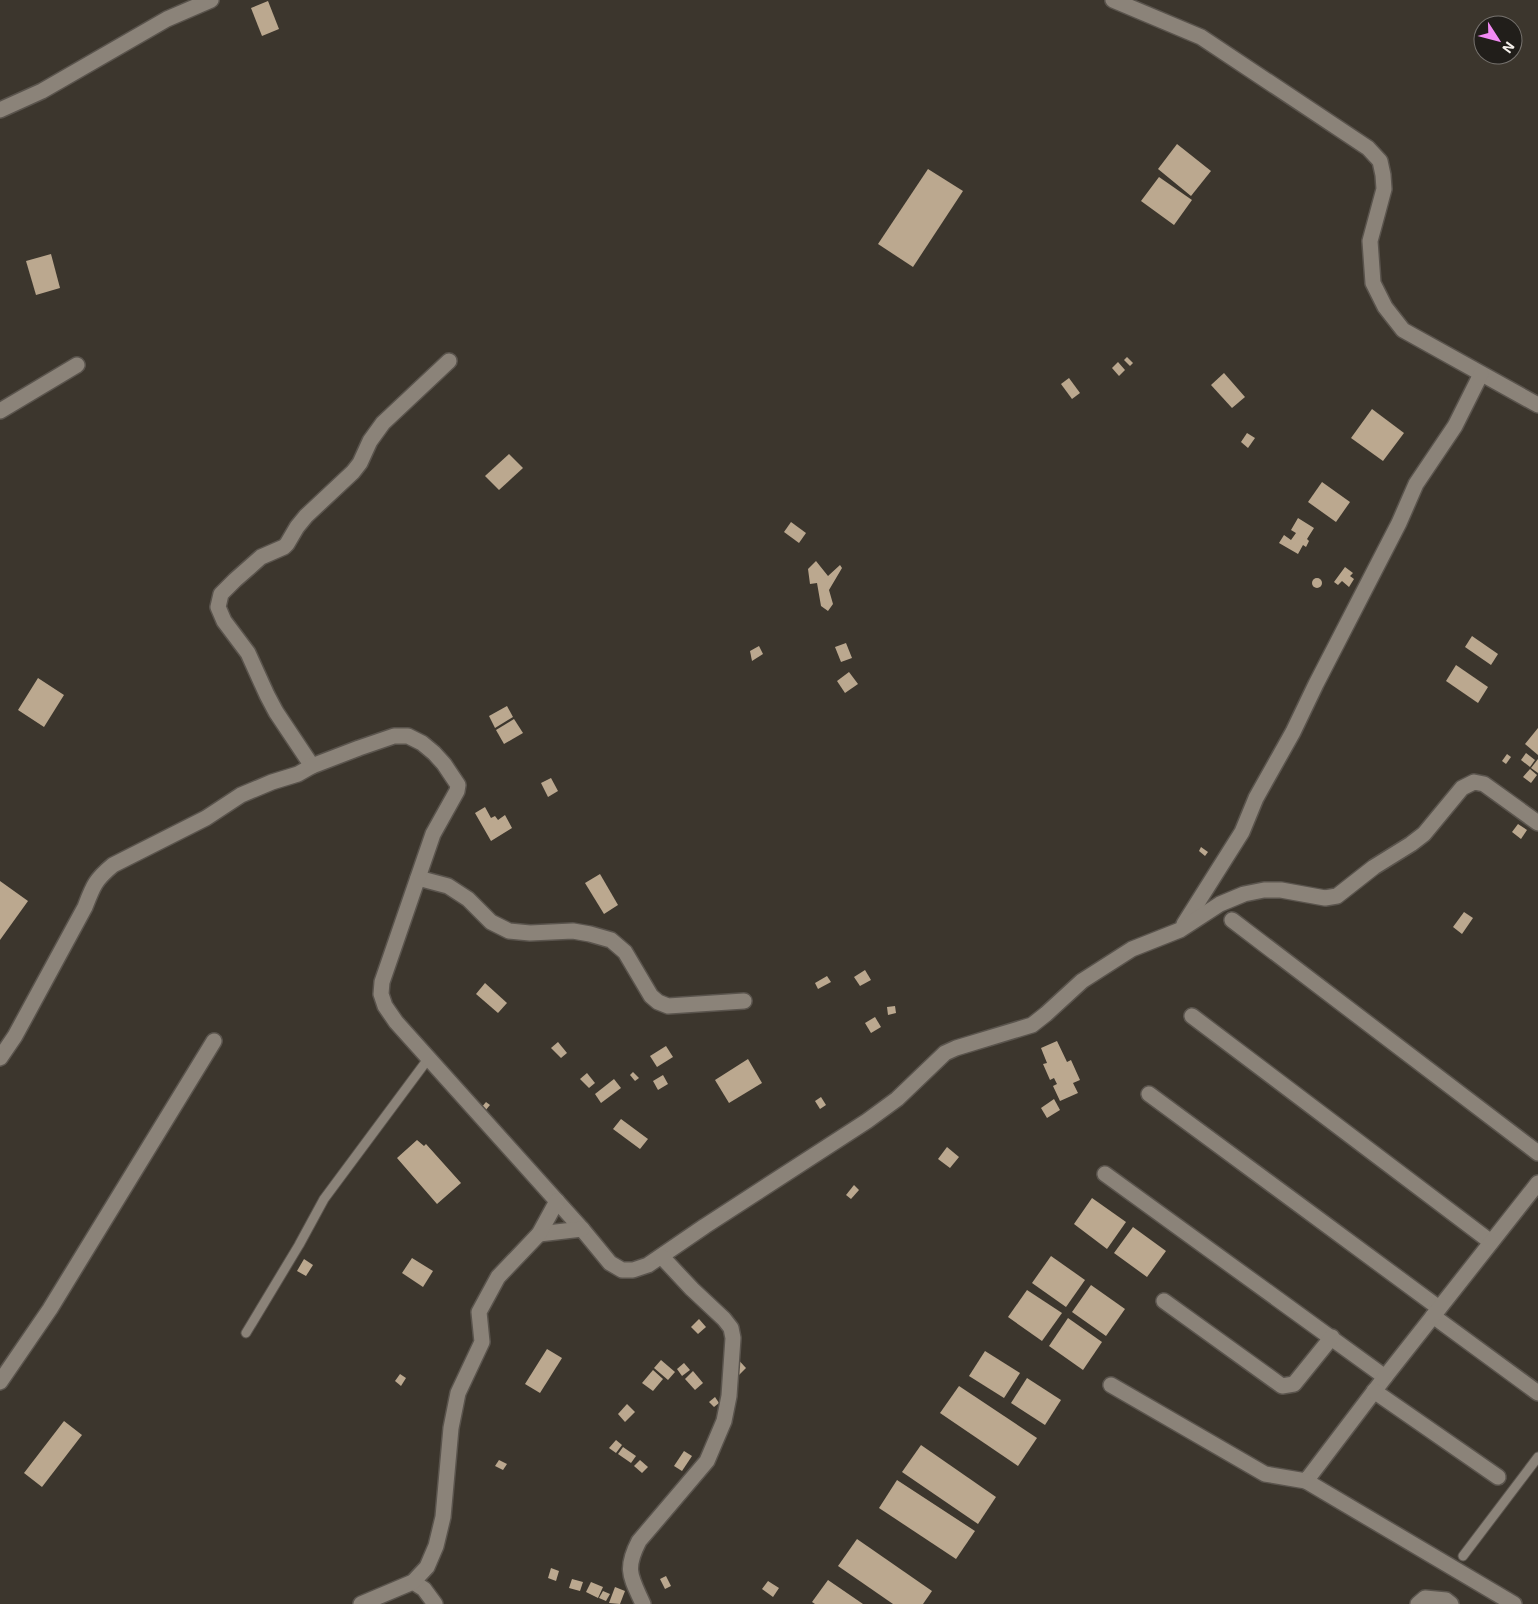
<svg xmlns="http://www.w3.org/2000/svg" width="1538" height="1604" font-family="'Exo 2',sans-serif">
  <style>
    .building { fill: #bba88f }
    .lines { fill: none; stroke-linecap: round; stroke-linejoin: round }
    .lane-casing { stroke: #5a544d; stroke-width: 11 }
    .street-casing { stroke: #5a544d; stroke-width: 18 }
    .lane { stroke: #8b8379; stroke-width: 9 }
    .street { stroke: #8b8379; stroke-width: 15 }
  </style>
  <rect width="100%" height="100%" fill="#3c362d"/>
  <g class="building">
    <path d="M268,1L279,29L262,36L251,8Z"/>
    <path d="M1177,144L1211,171L1191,196L1158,169Z"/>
    <path d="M928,169L963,191L913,267L878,244Z"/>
    <path d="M1159,177L1192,200L1174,225L1141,201Z"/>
    <path d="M51,254L60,288L36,295L26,261Z"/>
    <path d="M1127,357L1133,363L1130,366L1124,360Z"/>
    <path d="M1118,362L1125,370L1119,376L1112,368Z"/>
    <path d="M1224,373L1245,397L1232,408L1211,385Z"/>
    <path d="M1069,378L1080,393L1072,399L1061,384Z"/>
    <path d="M1372,409L1404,433L1383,461L1351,438Z"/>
    <path d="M1247,433L1255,438L1248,448L1241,442Z"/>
    <path d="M509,454L523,468L499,490L485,476Z"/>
    <path d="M1322,482L1350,502L1336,522L1308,502Z"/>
    <path d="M1298,518L1314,528L1307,539L1309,541L1306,547L1303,545L1298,554L1279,543L1284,535L1291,540L1296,533L1291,530Z"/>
    <path d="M791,522L806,533L799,543L784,532Z"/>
    <path d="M816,561L828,576L840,565L842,568L829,590L833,604L828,611L821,606L817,583L810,584L808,569Z"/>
    <path d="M1345,567L1353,573L1350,576L1354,579L1349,587L1342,581L1338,585L1334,582Z"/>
    <circle cx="1317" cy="583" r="5"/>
    <path d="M1472,636L1498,654L1491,665L1465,647Z"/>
    <path d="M846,643L852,658L841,662L835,647Z"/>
    <path d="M759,646L763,654L752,661L750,651Z"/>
    <path d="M1456,665L1488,687L1478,703L1446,681Z"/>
    <path d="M849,672L858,684L845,693L837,681Z"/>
    <path d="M38,678L64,695L44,727L18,710Z"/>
    <path d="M507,706L513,717L495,728L489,716Z"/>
    <path d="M514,719L523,733L504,744L496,730Z"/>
    <path d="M1538,728V755L1525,744Z"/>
    <path d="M1526,753L1535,760L1530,767L1521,760Z"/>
    <path d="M1507,754L1511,757L1506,764L1502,761Z"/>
    <path d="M1538,759V773L1531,768Z"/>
    <path d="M1530,769L1537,775L1531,783L1523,777Z"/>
    <path d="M551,778L558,791L548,797L541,783Z"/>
    <path d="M485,807L491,818L495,816L498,820L505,815L512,828L491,841L475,813Z"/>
    <path d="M1518,824L1527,830L1521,839L1512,832Z"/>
    <path d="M1201,847L1208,852L1205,856L1199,851Z"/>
    <path d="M600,874L618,905L604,914L585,883Z"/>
    <path d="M0,881L28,901L0,940Z"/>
    <path d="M1464,912L1473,918L1462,934L1453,927Z"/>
    <path d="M865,970L871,980L860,986L854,977Z"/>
    <path d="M827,976L831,982L818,989L815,983Z"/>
    <path d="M485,983L507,1003L498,1013L476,994Z"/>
    <path d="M895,1006L896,1013L888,1015L887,1007Z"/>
    <path d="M875,1017L881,1027L871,1033L865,1023Z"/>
    <path d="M1057,1041L1067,1062L1071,1060L1080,1080L1073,1083L1078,1093L1060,1101L1053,1086L1057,1084L1054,1078L1050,1080L1043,1064L1047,1063L1041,1048Z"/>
    <path d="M558,1042L567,1053L561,1058L551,1048Z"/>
    <path d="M666,1046L673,1057L657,1067L650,1056Z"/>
    <path d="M748,1059L762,1083L729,1103L715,1080Z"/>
    <path d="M633,1072L639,1078L635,1081L630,1075Z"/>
    <path d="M587,1073L595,1083L589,1088L580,1079Z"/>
    <path d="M663,1075L668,1084L658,1090L653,1081Z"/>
    <path d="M614,1079L621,1088L601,1103L595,1094Z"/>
    <path d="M821,1097L826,1105L820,1109L815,1101Z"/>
    <path d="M1054,1099L1060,1110L1047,1118L1041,1108Z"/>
    <path d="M486,1102L490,1105L485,1111L481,1108Z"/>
    <path d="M621,1119L648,1139L640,1149L613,1129Z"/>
    <path d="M417,1140L424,1146L426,1144L461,1183L437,1204L397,1158Z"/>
    <path d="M947,1147L959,1157L950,1168L938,1159Z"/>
    <path d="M854,1185L859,1190L851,1199L846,1195Z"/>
    <path d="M1092,1198L1126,1222L1107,1249L1074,1224Z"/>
    <path d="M1133,1227L1166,1251L1147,1277L1114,1253Z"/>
    <path d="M1051,1256L1085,1280L1066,1307L1032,1283Z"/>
    <path d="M412,1258L433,1271L423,1287L402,1273Z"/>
    <path d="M304,1259L313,1265L306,1276L297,1271Z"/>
    <path d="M1091,1285L1125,1309L1106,1336L1072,1312Z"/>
    <path d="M1027,1290L1062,1313L1042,1341L1008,1317Z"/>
    <path d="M1068,1318L1102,1342L1083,1370L1049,1346Z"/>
    <path d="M699,1319L706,1327L698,1334L691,1327Z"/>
    <path d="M547,1349L562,1358L540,1393L525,1384Z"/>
    <path d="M985,1351L1020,1373L1004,1398L969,1376Z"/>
    <path d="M733,1354L746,1368L739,1375L726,1361Z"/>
    <path d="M661,1360L675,1372L668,1380L654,1368Z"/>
    <path d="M684,1363L690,1370L682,1376L677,1369Z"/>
    <path d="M653,1370L663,1379L653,1391L642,1383Z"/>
    <path d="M693,1371L703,1383L695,1390L685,1379Z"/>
    <path d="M400,1374L406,1378L401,1386L395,1381Z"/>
    <path d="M1027,1378L1061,1400L1045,1425L1011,1403Z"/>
    <path d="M959,1386L1037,1438L1018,1466L940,1413Z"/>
    <path d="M715,1397L719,1403L714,1407L709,1402Z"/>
    <path d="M627,1404L635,1412L625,1422L618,1414Z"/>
    <path d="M64,1421L82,1435L42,1487L24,1473Z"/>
    <path d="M616,1440L622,1445L616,1453L609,1448Z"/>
    <path d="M921,1445L996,1497L978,1524L902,1472Z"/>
    <path d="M623,1447L636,1456L631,1463L618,1454Z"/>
    <path d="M684,1451L692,1456L682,1471L674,1466Z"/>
    <path d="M499,1460L507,1464L503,1470L495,1466Z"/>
    <path d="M640,1460L648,1467L642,1473L634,1466Z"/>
    <path d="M897,1480L975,1531L956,1559L879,1508Z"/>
    <path d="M857,1539L932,1591L923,1604H893L838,1566Z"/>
    <path d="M551,1568L559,1571L556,1581L548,1578Z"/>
    <path d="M666,1576L671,1586L665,1589L660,1579Z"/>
    <path d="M572,1579L583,1582L580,1591L569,1588Z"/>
    <path d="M828,1580L863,1604H815L812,1602Z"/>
    <path d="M768,1581L779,1588L773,1597L762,1589Z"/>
    <path d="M591,1582L603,1587L598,1598L586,1592Z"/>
    <path d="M615,1587L625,1591L620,1604L609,1603Z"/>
    <path d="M603,1591L610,1594L606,1601L599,1598Z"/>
  </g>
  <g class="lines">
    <defs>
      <g id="lane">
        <path d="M246,1333L299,1245L324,1199L428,1059"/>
        <path d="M1463,1556L1538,1457"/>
      </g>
      <g id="street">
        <path d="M1113,0L1201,37L1368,148L1380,161L1383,175L1384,189L1370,241L1373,283L1385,307L1403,330L1538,405"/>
        <path d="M0,110L42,91L167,19L211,0"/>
        <path d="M0,411L77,365"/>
        <path d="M312,766L276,712L267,695L248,653L224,621L218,607L221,594L235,580L261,557L284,547L287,544L297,527L306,516L353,472L360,463L370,441L383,423L449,361"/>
        <path d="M418,878L448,886L468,899L491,922L509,931L530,933L573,931L590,934L611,940L625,952L651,996L658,1002L668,1006L744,1001"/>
        <path d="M1232,920L1538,1153"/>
        <path d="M1184,924L1242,832L1256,798L1293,732L1316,684L1399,523L1416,484L1455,426L1481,374"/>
        <path d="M1192,1016L1491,1242"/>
        <path d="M0,1058L15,1036L85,907C93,886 95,880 113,865L206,818L241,795L272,782L298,774L312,766L359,748L394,736H408L422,743L434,753L444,764L458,785L457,791L433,834L382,982L381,994L385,1006L396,1022L582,1229L610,1263L622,1270H633L648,1265L705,1226L867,1121L897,1099L945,1053L956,1048L1032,1025L1046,1014L1082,981L1132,949L1180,930L1220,904L1244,894L1264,890H1281L1325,898L1337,896L1374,867L1411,844L1424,834L1462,788L1474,782L1484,784L1538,823"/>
        <path d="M1149,1094L1439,1308"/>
        <path d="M1105,1174L1385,1377"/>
        <path d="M539,1234L582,1229"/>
        <path d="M1164,1301L1282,1386L1294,1384L1332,1337"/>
        <path d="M1433,1316L1538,1393"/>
        <path d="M0,1382L50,1309L214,1041"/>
        <path d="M1111,1385L1265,1474L1306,1481L1385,1377L1538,1183"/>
        <path d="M1374,1391L1498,1477"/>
        <path d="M1306,1481L1514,1604"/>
        <path d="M413,1582L424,1589L435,1604"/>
        <path d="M361,1604L413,1582L427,1567L436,1546L443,1517L451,1428L458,1393L482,1342L479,1312L498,1277L539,1234L557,1201"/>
        <path d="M643,1604C631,1577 624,1570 639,1541L707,1461L724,1421L729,1396L733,1338L731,1328L724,1319L692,1289L662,1257"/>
        <path d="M1418,1604L1425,1598L1446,1600L1451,1604"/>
      </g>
    </defs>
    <use href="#lane" class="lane-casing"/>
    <use href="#street" class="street-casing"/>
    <use href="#lane" class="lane"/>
    <use href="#street" class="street"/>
  </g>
  <g transform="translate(1498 40) rotate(126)"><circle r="24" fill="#211e1a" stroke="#76726e"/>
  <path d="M0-4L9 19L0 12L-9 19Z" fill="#f28af3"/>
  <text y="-8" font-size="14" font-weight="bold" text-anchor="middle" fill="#f6f1ec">N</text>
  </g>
</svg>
